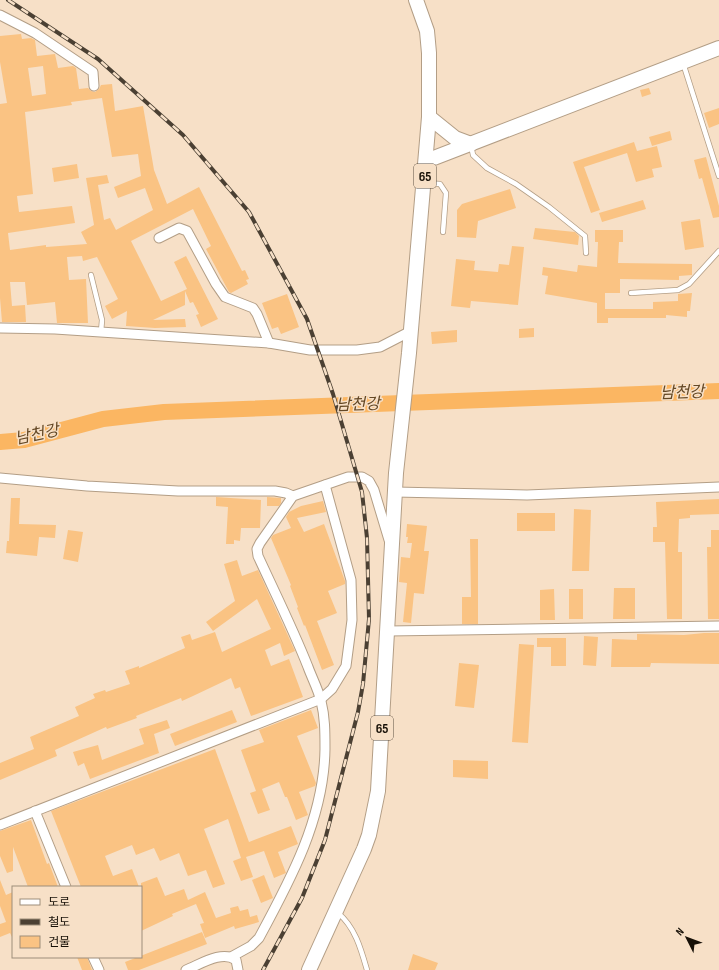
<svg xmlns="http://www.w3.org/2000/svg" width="719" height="970" font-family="'Sofia Sans Condensed','Noto Sans KR',sans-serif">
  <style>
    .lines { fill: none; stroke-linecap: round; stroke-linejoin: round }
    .river { stroke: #fbb662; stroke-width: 16 }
    .building { fill: #fac383; fill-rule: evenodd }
    .service-casing { stroke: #b39e86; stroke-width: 6 }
    .minor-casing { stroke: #b39e86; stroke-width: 11 }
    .primary-casing { stroke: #b39e86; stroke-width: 16 }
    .service { stroke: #fff; stroke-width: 4.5 }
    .minor { stroke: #fff; stroke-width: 9 }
    .primary { stroke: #fff; stroke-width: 14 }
    .rail-casing { stroke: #4b4033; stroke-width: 4 }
    .rail { stroke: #f7e0c7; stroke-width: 2.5; stroke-dasharray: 8; stroke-linecap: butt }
    .labels { text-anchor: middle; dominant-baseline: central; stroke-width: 3; stroke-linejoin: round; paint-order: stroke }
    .shield { fill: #f7e0c7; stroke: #5a4e41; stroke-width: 1 }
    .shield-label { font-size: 14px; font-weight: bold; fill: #171007 }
    .water-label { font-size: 16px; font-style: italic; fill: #644825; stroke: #f7e0c7 }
  </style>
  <rect width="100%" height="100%" fill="#f7e0c7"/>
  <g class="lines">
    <path class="river" d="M0,442L24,440L103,419L164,412L719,391"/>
  </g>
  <g class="building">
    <path d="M21,34L22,39L31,38L35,40L37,56L55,54L58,68L73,66L76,68L79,89L88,88L91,91L95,92L99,89L101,85L112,84L115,111L143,106L154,170L167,204L199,187L242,271L245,270L249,279L246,280L248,284L231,293L229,292L206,249L211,246L193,209L131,241L161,301L187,289L174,262L186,256L218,319L201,327L196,315L199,314L193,302L190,303L185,291V305L153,320L185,319L186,327L155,328L126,326L127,311L112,319L105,306L118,299L97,257L83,261L82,256L67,257L69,280L86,279L88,323H57L55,302L27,305L25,282H10L12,306L25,305L26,322H2L0,298V104L7,103L0,62V36ZM43,66L46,94L32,96L28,68ZM102,98L112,157L138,154L141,176L114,187L118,198L145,188L153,210L116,230L110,218L104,220L98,185L109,183L107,175L86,178L94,225L81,232L87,244L46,247V245L10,250L8,233L75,223L72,206L19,212L17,196L33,194L25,112L72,105L71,102Z"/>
    <path d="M649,88L651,94L642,97L640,90Z"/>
    <path d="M719,108V124L709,128L704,113Z"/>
    <path d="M670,131L672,140L652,146L649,137Z"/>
    <path d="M634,142L637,151L657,146L662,167L652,169L654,177L636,182L627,153L584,167L600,210L591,213L573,162Z"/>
    <path d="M706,157L719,206V217L713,218L702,178L699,179L694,160Z"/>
    <path d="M77,164L79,178L54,182L52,168Z"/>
    <path d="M510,189L516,208L478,221L476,238L457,237V210L462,204Z"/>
    <path d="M643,200L646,209L602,222L599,213Z"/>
    <path d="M700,219L704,247L685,250L681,222Z"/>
    <path d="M535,228L575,232L579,236L578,245L533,239Z"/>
    <path d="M595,230H623V242H619L618,263L692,264V275L679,276V280L620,279V293H605V309H653V302L678,301V294L692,293L690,311H687V317L666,315V318H608V323H597V303L545,294L548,276L542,275L543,267L577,272L578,265L597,267L598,242H595Z"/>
    <path d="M512,246L524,247L518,305L471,301L470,308L451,306L456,259L475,261L474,270L498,272L499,264L509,265Z"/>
    <path d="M287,294L299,327L281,334L278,327L272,329L262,303Z"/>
    <path d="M534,328V337L519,338V329Z"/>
    <path d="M457,330V342L432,344L431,332Z"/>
    <path d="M216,497L261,500L260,528H241L240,541L234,540V544H226L228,507L216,506Z"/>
    <path d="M267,497L281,498V503L279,506H267Z"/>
    <path d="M11,498H20L19,524L56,525L55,538L39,537L37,556L6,553L7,541H9Z"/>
    <path d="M719,499V514L690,515V518L679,519L678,552H682V619H667L665,542H653V527H657L656,502Z"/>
    <path d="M323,501L326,512L297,518L304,532L324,524L345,581V584L328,591L337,613L317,621L334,665L322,670L305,625L304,626L297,608L298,607L290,586L291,585L271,538L273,535L291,528L286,517L289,512L301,506Z"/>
    <path d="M574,509L591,510L589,571H572Z"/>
    <rect x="517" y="513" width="38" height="18"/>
    <path d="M407,524L427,526L424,551H429L424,594L414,593L411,623L403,622L407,583L399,582L401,557L410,558L412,543H407L408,537H406Z"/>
    <path d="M68,530L83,532L78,562L63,559Z"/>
    <path d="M711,530H719V619H708L707,547H711Z"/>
    <path d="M470,539H478V624H462V597H471Z"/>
    <path d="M237,560L242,576L258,570L295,651L284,656L280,643L265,650L271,666L289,659L303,697L251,716L240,687L235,689L231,678L193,696L182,701L181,698L136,716L137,718L107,729L106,727L55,750L57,756L0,780V763L34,749L30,737L79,716L75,707L95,698L93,694L105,690L106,692L130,684L125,671L139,666V668L185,648L181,637L190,634L192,640L215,632L222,652L271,629L257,599L213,631L206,622L235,601L224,564Z"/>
    <path d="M614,588H635V619H613Z"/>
    <path d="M554,589L555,620H540V590Z"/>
    <rect x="569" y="589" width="14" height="30"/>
    <path d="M704,633H719V664L651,663L650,667H611L612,639L637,640V634L684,635Z"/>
    <path d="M584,636L598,637L596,666L583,665Z"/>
    <path d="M537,638H566V666H551V647H537Z"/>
    <path d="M519,644L534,645L528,743L512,742Z"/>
    <path d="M459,663L479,665L474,708L455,706Z"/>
    <path d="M232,710L237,722L175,746L170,734Z"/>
    <path d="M311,710L318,728L297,736L316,783L315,786L299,792L308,815L296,820L287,797H285L279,782L262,789L270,810L258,814L250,793L256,791L241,750L264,742L259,730Z"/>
    <path d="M167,720L170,728L154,734L159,753L90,779L84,763L78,766L73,752L98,745L102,760L144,744L139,729Z"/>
    <path d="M215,749L249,842L291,826L298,844L278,852L286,873L274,878L264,851L246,857L253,877L241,881L233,861L241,858L228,819L204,829L225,884L213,888L206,870L188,876L179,853L160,861L154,848L136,855L132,845L105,856L113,876L132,869L139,887H81L51,811Z"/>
    <path d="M453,760L488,761V779L453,777Z"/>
    <path d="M31,820L47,864L49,863L58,887H28L13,847V871L7,873L0,856V831Z"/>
    <path d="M264,875L273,898L261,903L252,880Z"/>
    <path d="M157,877L165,896L184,889L188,900L205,892L216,918L231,913L230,908L238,906L240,911L248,909L250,917L257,915L259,922L235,929L234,926L205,938L200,924L204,923L196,904L172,914L173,916L141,931V883Z"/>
    <path d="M0,880L6,895L13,892V939L10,933L0,937V924L6,922L0,906Z"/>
    <path d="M202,932L207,944L139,970H128L125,962Z"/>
    <path d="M413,954L438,963L435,970H408Z"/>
    <path d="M77,957H87L92,970H82Z"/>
  </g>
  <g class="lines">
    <defs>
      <g id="service">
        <path d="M683,63L719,176"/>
        <path d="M471,145L473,155L487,168L516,184L549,207L585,236L586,253"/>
        <path d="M426,183L440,184L446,193L443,232"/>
        <path d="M91,275L102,320L101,332"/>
        <path d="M631,293L678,290L689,284L719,251"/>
        <path d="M338,913C355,927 361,949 367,970"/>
      </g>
      <g id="minor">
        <path d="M0,15L35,33L93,72L94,86"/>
        <path d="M159,238L179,228L187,231L216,284L225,297L253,308L257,314L269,343"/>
        <path d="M0,328L55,329L269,343L310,350H357L380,347L411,331"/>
        <path d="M0,478L87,486L178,491H275L286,493L293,496"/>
        <path d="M395,492L527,495L719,487"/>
        <path d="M388,631L719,626"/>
        <path d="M35,811L66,887"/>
        <path d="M0,825L321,699L332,689L346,666L352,620L351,580L325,485"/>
        <path d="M93,957L99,970"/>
        <path d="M231,957L251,946L259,938C291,879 324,818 325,749C325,732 325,717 321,701C318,689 312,678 308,667C293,629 275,593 258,556L257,549L260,543L293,496L348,477H362L369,481L374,490L389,540"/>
        <path d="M186,970C201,964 222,950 236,960L238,970"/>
      </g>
      <g id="primary">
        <path d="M429,117L455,138L471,144"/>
        <path d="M426,161L719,48"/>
        <path d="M309,970L364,849L369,835L378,791L396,473L409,353L429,117V53L427,31L416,0"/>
      </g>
    </defs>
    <use href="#service" class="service-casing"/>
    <use href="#minor" class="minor-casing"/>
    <use href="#primary" class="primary-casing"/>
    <use href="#service" class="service"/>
    <use href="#minor" class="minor"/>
    <use href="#primary" class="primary"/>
    <defs>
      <path id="rail" d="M8,0L98,59L183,135L249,212L307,319L333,394L362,492L367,538L369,619L363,684L358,712L325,840L302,898L263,970"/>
    </defs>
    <use href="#rail" class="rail-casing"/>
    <use href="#rail" class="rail"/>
  </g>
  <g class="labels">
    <g class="shield">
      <rect x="414" y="164" width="22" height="24" rx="3"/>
      <rect x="371" y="716" width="22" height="24" rx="3"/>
    </g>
    <g class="shield-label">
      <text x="425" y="176">65</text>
      <text x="382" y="728">65</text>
    </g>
    <g class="water-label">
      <text transform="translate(682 393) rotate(-2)">남천강</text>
      <text transform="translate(358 405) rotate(-2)">남천강</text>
      <text transform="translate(37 435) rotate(-12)">남천강</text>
    </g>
  </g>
  <rect x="12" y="886" width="130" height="72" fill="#f7e0c7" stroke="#9d8d7a"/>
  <rect x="20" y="899" width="20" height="6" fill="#ffffff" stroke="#9d8d7a"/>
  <text x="48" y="906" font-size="12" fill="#171007">도로</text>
  <rect x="20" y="919" width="20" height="6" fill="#4b4033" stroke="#9d8d7a"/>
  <text x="48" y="926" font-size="12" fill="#171007">철도</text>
  <rect x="20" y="936" width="20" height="12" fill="#fac383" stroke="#9d8d7a"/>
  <text x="48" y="946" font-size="12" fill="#171007">건물</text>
  <g transform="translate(687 938) rotate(312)" stroke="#f7e0c7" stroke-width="3" paint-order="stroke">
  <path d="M0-3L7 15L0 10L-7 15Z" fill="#171007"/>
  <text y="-6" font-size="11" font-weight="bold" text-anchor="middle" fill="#171007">N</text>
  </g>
</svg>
